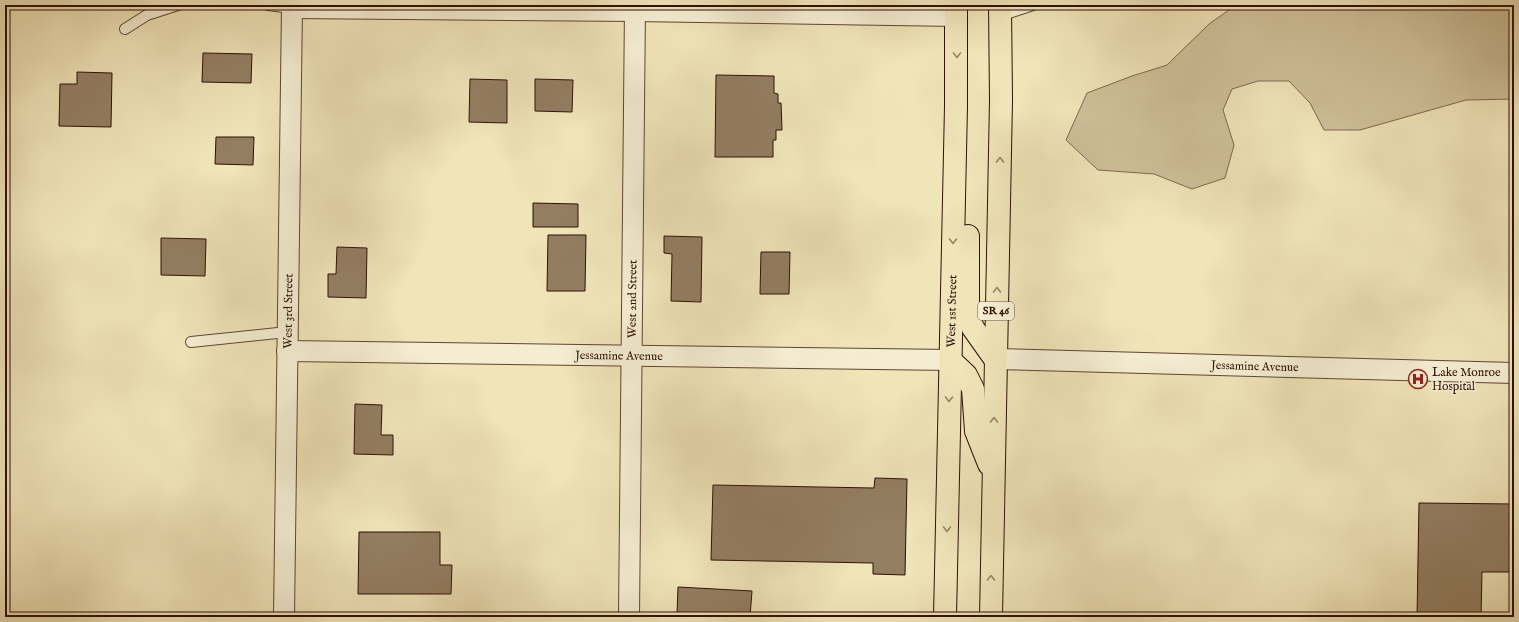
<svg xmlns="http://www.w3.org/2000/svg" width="1519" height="622" font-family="'IM FELL English',serif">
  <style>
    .green { fill: #cfc09a; stroke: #7f684f }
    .building { fill: #937e62; stroke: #2f1004 }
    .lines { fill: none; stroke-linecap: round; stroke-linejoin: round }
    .service-casing { stroke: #5f4531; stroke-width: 12 }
    .minor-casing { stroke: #5f4531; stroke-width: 22 }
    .primary-casing { stroke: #2f1004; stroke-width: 24 }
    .service { stroke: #f5edd2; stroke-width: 10 }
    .minor { stroke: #f5edd2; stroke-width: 20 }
    .primary { stroke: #f0e4b9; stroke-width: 22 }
    .oneway { stroke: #998568 }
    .labels { text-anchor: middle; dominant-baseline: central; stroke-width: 3; stroke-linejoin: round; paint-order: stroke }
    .shield { fill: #f5edd2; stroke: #6a5242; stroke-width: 1 }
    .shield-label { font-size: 11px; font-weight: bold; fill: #2f1004 }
    .street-label { font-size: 12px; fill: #2f1004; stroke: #f5edd2 }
    .poi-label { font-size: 12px; fill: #2f1004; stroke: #f5edd2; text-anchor: start }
  </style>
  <rect width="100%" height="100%" fill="#f0e4b9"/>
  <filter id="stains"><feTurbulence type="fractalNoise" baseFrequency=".005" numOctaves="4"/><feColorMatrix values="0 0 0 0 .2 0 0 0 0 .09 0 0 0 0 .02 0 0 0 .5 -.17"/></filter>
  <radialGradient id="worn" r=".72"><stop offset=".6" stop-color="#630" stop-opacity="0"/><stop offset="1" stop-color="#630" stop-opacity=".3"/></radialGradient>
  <path class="green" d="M1236,5H1514V99L1466,100L1360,130H1324L1310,103L1289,81H1258L1232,89L1223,110L1234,145L1225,178L1192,189L1154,174L1098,170L1066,140L1087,93L1132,76L1167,65L1209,24Z"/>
  <g class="building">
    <path d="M203,53L252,54L251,83L202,82Z"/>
    <path d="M77,72L112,73L111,127L59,126L60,84H77Z"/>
    <path d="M716,75L774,76V93L778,94V103H781L782,130H776V140H773V157H715Z"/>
    <path d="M470,79L507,80V123L469,122Z"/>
    <path d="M535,79L573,80L572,112L535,111Z"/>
    <path d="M216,137H254L253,165L215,164Z"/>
    <path d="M533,203L578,204V227H533Z"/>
    <path d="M548,235H586L585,291H547Z"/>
    <path d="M664,236L702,237L701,302L671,301L672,254L664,253Z"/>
    <path d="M161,238L206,239L205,276L161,275Z"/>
    <path d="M337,247L367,248L366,298L328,297V274H336Z"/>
    <path d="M761,252H790L789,294H760Z"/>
    <path d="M355,404L382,405L381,435H393V455L354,454Z"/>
    <path d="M875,478L907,479L905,575L873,574V563L711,560L713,485L874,488Z"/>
    <path d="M1419,503L1514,504V572H1482L1481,617H1417Z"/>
    <path d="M359,532H440V565H452L451,594H358Z"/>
    <path d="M678,587L752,591L750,617L677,614Z"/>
  </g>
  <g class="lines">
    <defs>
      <g id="service">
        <path d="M268,5L292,8"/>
        <path d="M1000,16L1033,5"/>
        <path d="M125,29L147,15L178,5"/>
        <path d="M191,342L287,332"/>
      </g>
      <g id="minor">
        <path d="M292,8L635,11L957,16"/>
        <path id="s1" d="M287,351L950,360"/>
        <path id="s2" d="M995,359L1514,373"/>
        <path id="s3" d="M284,617L292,5"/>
        <path id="s4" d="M629,617L635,5"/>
      </g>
      <g id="primary">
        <path d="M968,236V315L973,328L995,359"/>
        <path d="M950,360L966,375L973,389L976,431L989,464"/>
        <path id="s5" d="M945,617L956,106V5"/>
        <path d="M991,617L1001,100L1000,5"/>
      </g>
    </defs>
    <use href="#service" class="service-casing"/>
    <use href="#minor" class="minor-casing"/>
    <use href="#primary" class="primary-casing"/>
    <use href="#service" class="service"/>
    <use href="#minor" class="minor"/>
    <use href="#primary" class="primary"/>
  </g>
  <defs><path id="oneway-chevron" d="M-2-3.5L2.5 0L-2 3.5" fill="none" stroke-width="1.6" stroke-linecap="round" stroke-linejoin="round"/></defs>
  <g class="oneway">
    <use href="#oneway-chevron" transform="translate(957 55) rotate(90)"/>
    <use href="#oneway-chevron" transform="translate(1000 160) rotate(-89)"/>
    <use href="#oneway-chevron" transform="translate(953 241) rotate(91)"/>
    <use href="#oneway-chevron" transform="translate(997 290) rotate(-89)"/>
    <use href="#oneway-chevron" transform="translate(949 399) rotate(91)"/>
    <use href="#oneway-chevron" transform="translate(994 420) rotate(-89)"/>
    <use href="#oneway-chevron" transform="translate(947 529) rotate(91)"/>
    <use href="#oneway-chevron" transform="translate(991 578) rotate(-89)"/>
  </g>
  <defs>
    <symbol id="hospital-ring" viewBox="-11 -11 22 22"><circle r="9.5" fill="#f5edd2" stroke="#8f2418" stroke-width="1.5"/><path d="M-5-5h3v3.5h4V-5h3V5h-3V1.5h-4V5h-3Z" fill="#8f2418"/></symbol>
  </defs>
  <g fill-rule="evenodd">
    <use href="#hospital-ring" x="1407" y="368" width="22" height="22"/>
  </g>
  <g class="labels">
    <rect class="shield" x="978" y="302" width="36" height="18" rx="3"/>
    <g class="shield-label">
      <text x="996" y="311">SR 46</text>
    </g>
    <g class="street-label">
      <text stroke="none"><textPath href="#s4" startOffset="318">West 2nd Street</textPath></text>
      <text stroke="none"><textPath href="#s3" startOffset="306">West 3rd Street</textPath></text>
      <text stroke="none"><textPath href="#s5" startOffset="306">West 1st Street</textPath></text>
      <text stroke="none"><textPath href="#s1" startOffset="332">Jessamine Avenue</textPath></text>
      <text stroke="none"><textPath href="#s2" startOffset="260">Jessamine Avenue</textPath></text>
    </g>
    <g class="poi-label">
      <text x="1432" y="372">Lake Monroe<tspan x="1432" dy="14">Hospital</tspan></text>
    </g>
  </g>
  <rect width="1519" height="622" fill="none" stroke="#f0e4b9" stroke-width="20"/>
  <rect x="6" y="6" width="1507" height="610" fill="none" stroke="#2f1004" stroke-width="2"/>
  <rect x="10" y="10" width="1499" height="602" fill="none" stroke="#2f1004"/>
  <rect width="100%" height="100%" filter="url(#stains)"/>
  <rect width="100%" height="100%" fill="url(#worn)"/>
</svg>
